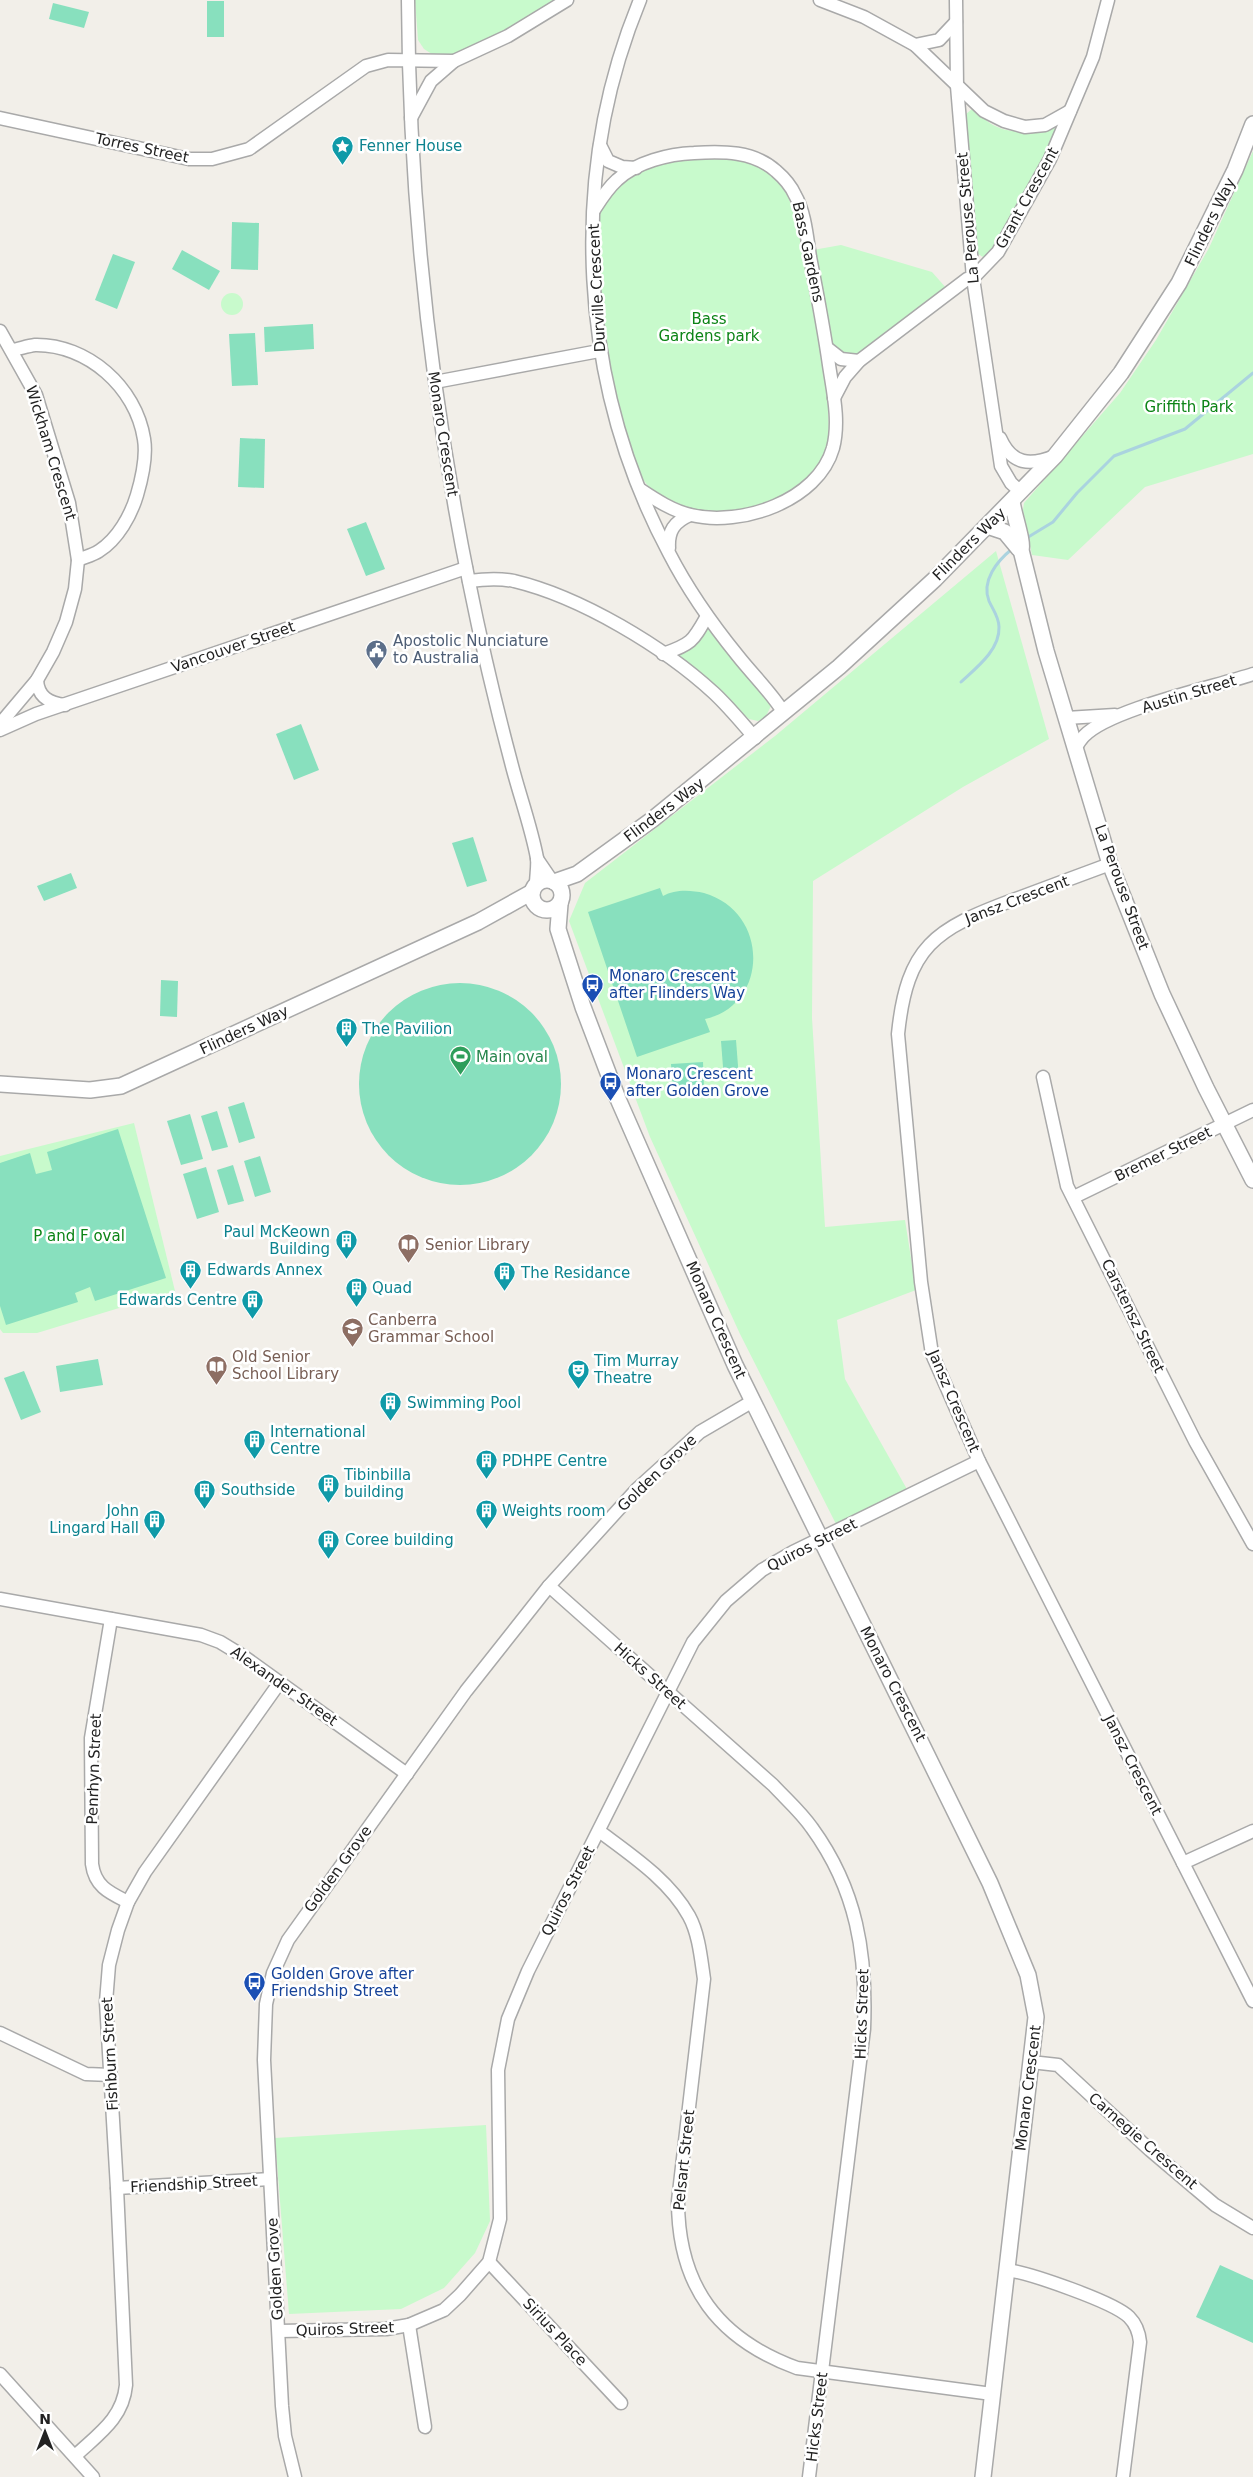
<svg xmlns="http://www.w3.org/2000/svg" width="1253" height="2477" font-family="'DejaVu Sans',sans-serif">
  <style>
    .park { fill: #c8facc }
    .pitch { fill: #88e0be }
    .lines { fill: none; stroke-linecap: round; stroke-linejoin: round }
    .stream { stroke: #aad3df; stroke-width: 3 }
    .minor-casing { stroke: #a9a9a9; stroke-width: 15 }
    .tertiary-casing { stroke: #a9a9a9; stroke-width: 18 }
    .minor { stroke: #fff; stroke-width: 12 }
    .tertiary { stroke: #fff; stroke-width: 15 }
    .labels { text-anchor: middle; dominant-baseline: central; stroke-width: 5; stroke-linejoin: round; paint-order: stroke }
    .culture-label { font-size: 15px; fill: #0d838f; stroke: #fff; text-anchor: start }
    .street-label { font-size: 15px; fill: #222; stroke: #fff }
    .park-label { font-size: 15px; fill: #0c8416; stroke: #fff }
    .service-label { font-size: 15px; fill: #4e5e75; stroke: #fff; text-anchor: start }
    .transit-label { font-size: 15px; fill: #164399; stroke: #fff; text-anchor: start }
    .leisure-label { font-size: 15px; fill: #27864d; stroke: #fff; text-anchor: start }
    .education-label { font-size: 15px; fill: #785e54; stroke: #fff; text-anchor: start }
  </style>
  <rect width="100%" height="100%" fill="#f2efe9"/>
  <g class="park">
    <path d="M415,0H558L514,26L456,55L435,56L424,49L418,40Z"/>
    <path d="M972,109C980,112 985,121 993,125C1018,138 1034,126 1058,125C1049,150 1003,244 983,257L978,254L966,114Z"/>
    <path d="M1253,151V454L1145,487L1068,560L1032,555L1023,510L1024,503L1120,393L1156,340L1209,248Z"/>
    <path d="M719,156C744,161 767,165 783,187C803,215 837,413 827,445C826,451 825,459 822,464C817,472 802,487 794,492C755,515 680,524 648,486C636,472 633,454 627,437C606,368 591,293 599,220C600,211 606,201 612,194C637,162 681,159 719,156Z"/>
    <path d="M841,245L932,272L947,289L864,354L846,356L832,346L813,250Z"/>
    <circle cx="232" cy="304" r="11"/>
    <path d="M996,551L1049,739L963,787L813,881L812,1018L825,1227L905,1220L916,1290L837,1320L845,1379L908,1491L836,1524L740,1334L650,1137L569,921L585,883L775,736Z"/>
    <path d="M708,625L771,706L765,718L758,721L749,719L677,656Z"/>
    <path d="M134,1123L175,1291L37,1333H3L0,1329V1156Z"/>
    <path d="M486,2125L490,2221L475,2253L444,2288L401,2309L289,2314L275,2138Z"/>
  </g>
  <g class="pitch">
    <rect x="207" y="1" width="17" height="36"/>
    <path d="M53,3L89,12L84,28L49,19Z"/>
    <path d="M232,222L259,223L258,270L231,269Z"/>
    <path d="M182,250L220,271L209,290L172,269Z"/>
    <path d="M113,254L135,262L117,309L95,300Z"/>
    <path d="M313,324L314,349L265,352L264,327Z"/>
    <path d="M255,333L258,385L232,386L229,334Z"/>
    <path d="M240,438L265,439L264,488L238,487Z"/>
    <path d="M366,522L385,569L366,576L347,529Z"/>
    <path d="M301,724L319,770L294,780L276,734Z"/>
    <path d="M473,837L487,881L467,887L452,843Z"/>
    <path d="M71,873L77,888L44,901L37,886Z"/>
    <path d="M660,888L663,896C675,889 691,890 704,893C770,912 769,1005 705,1019L710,1032L637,1057L588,912Z"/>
    <path d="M161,980L178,981L177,1017L160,1016Z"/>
    <circle cx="460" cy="1084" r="101"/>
    <path d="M736,1040L739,1079L724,1080L721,1041Z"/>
    <path d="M703,1062L704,1088L673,1090L671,1064Z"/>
    <path d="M244,1102L255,1138L239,1143L228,1107Z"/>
    <path d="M217,1111L228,1147L212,1151L201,1116Z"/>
    <path d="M190,1114L203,1159L181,1165L167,1121Z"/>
    <path d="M118,1129L166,1278L95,1301L90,1287L75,1293L78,1302L6,1325L0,1306V1163L30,1153L36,1174L52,1170L47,1152Z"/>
    <path d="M260,1156L271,1192L255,1197L244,1161Z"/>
    <path d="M233,1165L244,1201L228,1205L217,1170Z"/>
    <path d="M206,1167L219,1212L197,1219L183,1174Z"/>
    <path d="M98,1359L103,1385L60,1392L56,1366Z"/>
    <path d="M24,1371L41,1412L21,1420L4,1378Z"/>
    <path d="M1220,2265L1253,2280V2343L1196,2317Z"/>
  </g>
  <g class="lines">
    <g class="stream">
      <path d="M1025,539L1053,522L1077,493L1114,456L1185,429L1253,373"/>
      <path d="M961,682C976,668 1000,650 999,627C999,617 993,610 989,601C981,581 997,561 1012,549"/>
    </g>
    <defs>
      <g id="minor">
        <path d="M408,0C409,196 430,390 469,582C481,642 495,702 511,762C519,794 531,826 537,858C538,866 536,876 536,885"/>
        <path d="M640,0C567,177 579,384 669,553C688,590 712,624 738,656C753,675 771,692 784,713"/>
        <path d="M820,0L864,17L915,45L984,111L1004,121L1025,127L1045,125L1070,111"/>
        <path d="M956,0L957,86L973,278L1001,466L1011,483L1021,492"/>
        <path d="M915,45L939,40L956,22"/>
        <path d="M0,118L189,159H212L249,149L366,66L388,60L454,61L508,36L567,0"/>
        <path d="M411,118L431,81L454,61"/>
        <path d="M600,145L608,161L622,167L636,168"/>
        <path d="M594,210C601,199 607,189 617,180C636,162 669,154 694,153C723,151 754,151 776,171C783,177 791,186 795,195C805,212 807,238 810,257C817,293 824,329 829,365C833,392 840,421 833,448C818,501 741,527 691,515C673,511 656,500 641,490"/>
        <path d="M0,331L36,395L69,503L78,560L75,589L66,622L53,652L37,680L0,724"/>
        <path d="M827,348L841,359L859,361"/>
        <path d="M12,350C19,349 27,346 35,345C87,344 136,387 144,439C147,457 142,478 137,495C131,515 118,539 99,551C93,555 85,557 78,560"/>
        <path d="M435,382L599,351"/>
        <path d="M834,398L845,377L859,361L967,279L973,278L998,252L1050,159L1093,57L1108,0"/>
        <path d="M1000,438C1012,465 1030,466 1055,456"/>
        <path d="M669,548C668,531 674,522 690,515"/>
        <path d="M469,581C484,579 499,578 514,581C581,597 664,647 714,693C729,707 742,723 755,738"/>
        <path d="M663,654C692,644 693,641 707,616"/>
        <path d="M37,680C38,697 49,703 65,705"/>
        <path d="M1066,718L1115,715"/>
        <path d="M0,730L36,714L466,568"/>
        <path d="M1075,748C1078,744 1081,739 1084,736C1110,709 1214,687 1253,674"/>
        <path d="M537,859L552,881"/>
        <path d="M1110,864C1078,876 1045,888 1013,900C935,929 907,946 898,1034L921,1282L932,1354L979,1461L1253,2001"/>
        <path d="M1043,1077L1067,1186L1195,1441L1253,1544"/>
        <path d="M1074,1197L1253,1110"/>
        <path d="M549,1586L773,1785C786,1799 801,1812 812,1828C857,1890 867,1954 864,2029L809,2477"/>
        <path d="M0,1599L201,1635L220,1642L243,1656L407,1774"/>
        <path d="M111,1619L91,1738L92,1864C95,1887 110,1893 128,1902"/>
        <path d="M599,1831C631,1855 669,1880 689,1916C699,1934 701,1959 704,1979L678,2201C678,2286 718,2339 797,2368L992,2394"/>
        <path d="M1183,1863L1253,1831"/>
        <path d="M0,2033L86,2074L111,2075"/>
        <path d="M1031,2062L1058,2065L1150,2150L1215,2205L1253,2228"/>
        <path d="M117,2188L270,2179"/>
        <path d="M489,2262L621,2403"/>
        <path d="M1007,2270C1030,2273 1114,2302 1129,2317C1136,2324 1139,2332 1140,2342L1123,2477"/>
        <path d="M409,2325L425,2427"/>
        <path d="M279,2331L386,2329L409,2325L444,2310L460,2295L489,2262L500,2219L498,2070L508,2019L528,1971L693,1642L726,1601L762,1570L793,1552L979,1461"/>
        <path d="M0,2374L93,2477"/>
        <path d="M75,2456C97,2435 123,2419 126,2385L117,2188L106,2002L109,1965L118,1930L128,1902L145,1872L280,1682"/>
        <path d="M295,2477L285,2436L282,2406L264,2060L266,2004L273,1973L288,1940L466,1691L549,1586L637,1489L700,1432L753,1401"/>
      </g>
      <g id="tertiary">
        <path d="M1012,501C1013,512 1024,543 1021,550L1046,651L1110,864L1162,994L1206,1088L1253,1180"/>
        <path d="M987,526L1005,532L1019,549"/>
        <circle cx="547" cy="895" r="15"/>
        <path d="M554,882L577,874L653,819L839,667L935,579L1055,456L1121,373L1179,283L1235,170L1253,124"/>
        <path d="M560,904L558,929L583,1007L618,1099L735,1365L990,1883L1028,1975L1036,2017L983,2477"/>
        <path d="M0,1084L90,1090L121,1086L478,922L532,892"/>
      </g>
    </defs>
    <use href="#minor" class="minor-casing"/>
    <use href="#tertiary" class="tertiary-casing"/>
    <use href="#minor" class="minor"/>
    <use href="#tertiary" class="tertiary"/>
  </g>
  <defs>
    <symbol id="sight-pin" viewBox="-11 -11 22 30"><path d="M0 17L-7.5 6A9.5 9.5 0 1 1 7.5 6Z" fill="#0f9aa8" stroke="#fff"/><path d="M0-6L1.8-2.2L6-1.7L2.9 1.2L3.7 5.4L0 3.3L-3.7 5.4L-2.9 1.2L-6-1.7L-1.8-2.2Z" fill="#fff"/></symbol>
    <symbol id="civic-pin" viewBox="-11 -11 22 30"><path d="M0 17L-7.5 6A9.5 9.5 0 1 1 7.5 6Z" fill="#5c6f8a" stroke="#fff"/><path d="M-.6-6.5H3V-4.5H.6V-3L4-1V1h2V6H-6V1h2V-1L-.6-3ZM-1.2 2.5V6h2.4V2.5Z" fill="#fff"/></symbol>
    <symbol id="bus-pin" viewBox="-11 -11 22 30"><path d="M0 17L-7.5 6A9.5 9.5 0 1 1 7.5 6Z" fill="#1a4fb4" stroke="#fff"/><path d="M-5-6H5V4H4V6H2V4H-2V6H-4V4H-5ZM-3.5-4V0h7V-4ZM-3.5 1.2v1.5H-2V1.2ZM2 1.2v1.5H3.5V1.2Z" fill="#fff"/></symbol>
    <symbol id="building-pin" viewBox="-11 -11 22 30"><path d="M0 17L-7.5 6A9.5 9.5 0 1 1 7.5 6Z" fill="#0f9aa8" stroke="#fff"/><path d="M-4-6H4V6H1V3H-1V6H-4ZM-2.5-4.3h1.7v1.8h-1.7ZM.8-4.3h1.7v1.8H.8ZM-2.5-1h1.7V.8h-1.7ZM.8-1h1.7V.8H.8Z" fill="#fff"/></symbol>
    <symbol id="stadium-pin" viewBox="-11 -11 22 30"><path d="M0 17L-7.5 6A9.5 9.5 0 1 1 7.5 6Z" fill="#2e9e5b" stroke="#fff"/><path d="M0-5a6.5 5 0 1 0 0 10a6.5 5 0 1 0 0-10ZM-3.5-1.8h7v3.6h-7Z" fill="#fff"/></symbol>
    <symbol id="library-pin" viewBox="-11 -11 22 30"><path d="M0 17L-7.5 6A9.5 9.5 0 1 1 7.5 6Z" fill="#8d6e63" stroke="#fff"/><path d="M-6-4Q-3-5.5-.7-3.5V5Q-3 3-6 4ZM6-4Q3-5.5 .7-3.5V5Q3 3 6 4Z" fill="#fff"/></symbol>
    <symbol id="school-pin" viewBox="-11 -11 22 30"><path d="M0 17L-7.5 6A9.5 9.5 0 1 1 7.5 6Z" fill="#8d6e63" stroke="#fff"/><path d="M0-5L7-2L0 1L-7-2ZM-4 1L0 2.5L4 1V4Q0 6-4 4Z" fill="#fff"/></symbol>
    <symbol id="theatre-pin" viewBox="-11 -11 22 30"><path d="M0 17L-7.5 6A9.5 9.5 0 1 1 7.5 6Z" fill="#0f9aa8" stroke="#fff"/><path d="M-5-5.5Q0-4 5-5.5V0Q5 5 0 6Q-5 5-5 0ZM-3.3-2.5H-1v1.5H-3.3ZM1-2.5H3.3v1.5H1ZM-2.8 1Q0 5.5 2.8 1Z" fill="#fff"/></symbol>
  </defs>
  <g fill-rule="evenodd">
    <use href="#sight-pin" x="330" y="134" width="25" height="34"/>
    <use href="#civic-pin" x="364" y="638" width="25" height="34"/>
    <use href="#bus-pin" x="580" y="972" width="25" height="34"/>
    <use href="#building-pin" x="334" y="1016" width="25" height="34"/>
    <use href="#stadium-pin" x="448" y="1044" width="25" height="34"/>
    <use href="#bus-pin" x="598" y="1070" width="25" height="34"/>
    <use href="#building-pin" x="334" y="1228" width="25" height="34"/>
    <use href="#library-pin" x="396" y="1232" width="25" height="34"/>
    <use href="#building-pin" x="178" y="1258" width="25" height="34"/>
    <use href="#building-pin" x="492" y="1260" width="25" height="34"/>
    <use href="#building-pin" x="344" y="1276" width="25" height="34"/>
    <use href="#building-pin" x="240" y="1288" width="25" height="34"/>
    <use href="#school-pin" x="340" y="1316" width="25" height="34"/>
    <use href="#library-pin" x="204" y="1354" width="25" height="34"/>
    <use href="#theatre-pin" x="566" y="1358" width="25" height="34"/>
    <use href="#building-pin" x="378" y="1390" width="25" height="34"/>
    <use href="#building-pin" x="242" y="1428" width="25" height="34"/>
    <use href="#building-pin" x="474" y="1448" width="25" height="34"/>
    <use href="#building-pin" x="316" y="1472" width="25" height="34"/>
    <use href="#building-pin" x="192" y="1478" width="25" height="34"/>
    <use href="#building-pin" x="474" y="1498" width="25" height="34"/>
    <use href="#building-pin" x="142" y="1508" width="25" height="34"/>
    <use href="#building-pin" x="316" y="1528" width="25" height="34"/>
    <use href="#bus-pin" x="242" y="1970" width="25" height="34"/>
  </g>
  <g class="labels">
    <g class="culture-label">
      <text x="359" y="146">Fenner House</text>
      <text x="362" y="1029">The Pavilion</text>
      <text x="330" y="1232" text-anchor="end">Paul McKeown<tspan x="330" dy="17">Building</tspan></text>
      <text x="207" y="1270">Edwards Annex</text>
      <text x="521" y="1273">The Residance</text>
      <text x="372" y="1288">Quad</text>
      <text x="237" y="1300" text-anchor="end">Edwards Centre</text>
      <text x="594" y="1361">Tim Murray<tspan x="594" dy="17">Theatre</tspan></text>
      <text x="407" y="1403">Swimming Pool</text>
      <text x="270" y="1432">International<tspan x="270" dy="17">Centre</tspan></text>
      <text x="502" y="1461">PDHPE Centre</text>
      <text x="344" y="1475">Tibinbilla<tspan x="344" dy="17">building</tspan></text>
      <text x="221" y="1490">Southside</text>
      <text x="139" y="1511" text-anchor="end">John<tspan x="139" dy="17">Lingard Hall</tspan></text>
      <text x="502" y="1511">Weights room</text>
      <text x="345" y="1540">Coree building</text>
    </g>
    <g class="street-label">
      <text transform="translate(142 148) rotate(12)">Torres Street</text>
      <text transform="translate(1027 198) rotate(-61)">Grant Crescent</text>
      <text transform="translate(968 218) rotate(-95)">La Perouse Street</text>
      <text transform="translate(1210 222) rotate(-64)">Flinders Way</text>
      <text transform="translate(808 252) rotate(78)">Bass Gardens</text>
      <text transform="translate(597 288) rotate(-93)">Durville Crescent</text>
      <text transform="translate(443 434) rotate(81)">Monaro Crescent</text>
      <text transform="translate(51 453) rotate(73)">Wickham Crescent</text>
      <text transform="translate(969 544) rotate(-45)">Flinders Way</text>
      <text transform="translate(233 647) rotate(-19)">Vancouver Street</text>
      <text transform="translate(1189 694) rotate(-17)">Austin Street</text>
      <text transform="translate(664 810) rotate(-37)">Flinders Way</text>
      <text transform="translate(1122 887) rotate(70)">La Perouse Street</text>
      <text transform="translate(1017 900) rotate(-21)">Jansz Crescent</text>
      <text transform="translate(244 1030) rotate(-25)">Flinders Way</text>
      <text transform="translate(1163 1154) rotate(-26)">Bremer Street</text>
      <text transform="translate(1133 1316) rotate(64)">Carstensz Street</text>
      <text transform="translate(716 1320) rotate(66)">Monaro Crescent</text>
      <text transform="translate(954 1401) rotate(67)">Jansz Crescent</text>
      <text transform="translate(657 1473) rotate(-44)">Golden Grove</text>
      <text transform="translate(812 1545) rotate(-27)">Quiros Street</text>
      <text transform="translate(650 1676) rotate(42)">Hicks Street</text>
      <text transform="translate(893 1684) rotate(63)">Monaro Crescent</text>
      <text transform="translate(284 1686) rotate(35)">Alexander Street</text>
      <text transform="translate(1133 1765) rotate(63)">Jansz Crescent</text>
      <text transform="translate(94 1769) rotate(-88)">Penrhyn Street</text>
      <text transform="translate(338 1869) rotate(-54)">Golden Grove</text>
      <text transform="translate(568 1891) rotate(-63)">Quiros Street</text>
      <text transform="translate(862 2014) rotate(-88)">Hicks Street</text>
      <text transform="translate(110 2054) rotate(-93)">Fishburn Street</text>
      <text transform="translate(1028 2088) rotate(-83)">Monaro Crescent</text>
      <text transform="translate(1143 2141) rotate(41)">Carnegie Crescent</text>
      <text transform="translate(684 2160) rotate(-84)">Pelsart Street</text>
      <text transform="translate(194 2184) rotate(-3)">Friendship Street</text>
      <text transform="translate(275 2269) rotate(-93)">Golden Grove</text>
      <text transform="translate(345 2329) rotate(-2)">Quiros Street</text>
      <text transform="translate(555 2332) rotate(47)">Sirius Place</text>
      <text transform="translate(817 2417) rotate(-83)">Hicks Street</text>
    </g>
    <g class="park-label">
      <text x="709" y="319">Bass<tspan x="709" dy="17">Gardens park</tspan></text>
      <text x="1189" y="407">Griffith Park</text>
      <text x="79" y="1236">P and F oval</text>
    </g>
    <g class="service-label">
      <text x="393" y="641">Apostolic Nunciature<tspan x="393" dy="17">to Australia</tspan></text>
    </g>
    <g class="transit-label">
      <text x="609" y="976">Monaro Crescent<tspan x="609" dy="17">after Flinders Way</tspan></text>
      <text x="626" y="1074">Monaro Crescent<tspan x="626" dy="17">after Golden Grove</tspan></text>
      <text x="271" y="1974">Golden Grove after<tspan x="271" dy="17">Friendship Street</tspan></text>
    </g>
    <g class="leisure-label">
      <text x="476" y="1057">Main oval</text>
    </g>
    <g class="education-label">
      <text x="425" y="1245">Senior Library</text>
      <text x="368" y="1320">Canberra<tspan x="368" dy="17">Grammar School</tspan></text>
      <text x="232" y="1357">Old Senior<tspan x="232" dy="17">School Library</tspan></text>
    </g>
  </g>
  <g transform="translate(45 2432)" stroke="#ffffff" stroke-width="4" paint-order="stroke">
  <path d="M0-4L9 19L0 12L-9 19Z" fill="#222222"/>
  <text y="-8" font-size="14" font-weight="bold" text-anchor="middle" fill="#222222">N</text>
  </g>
</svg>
